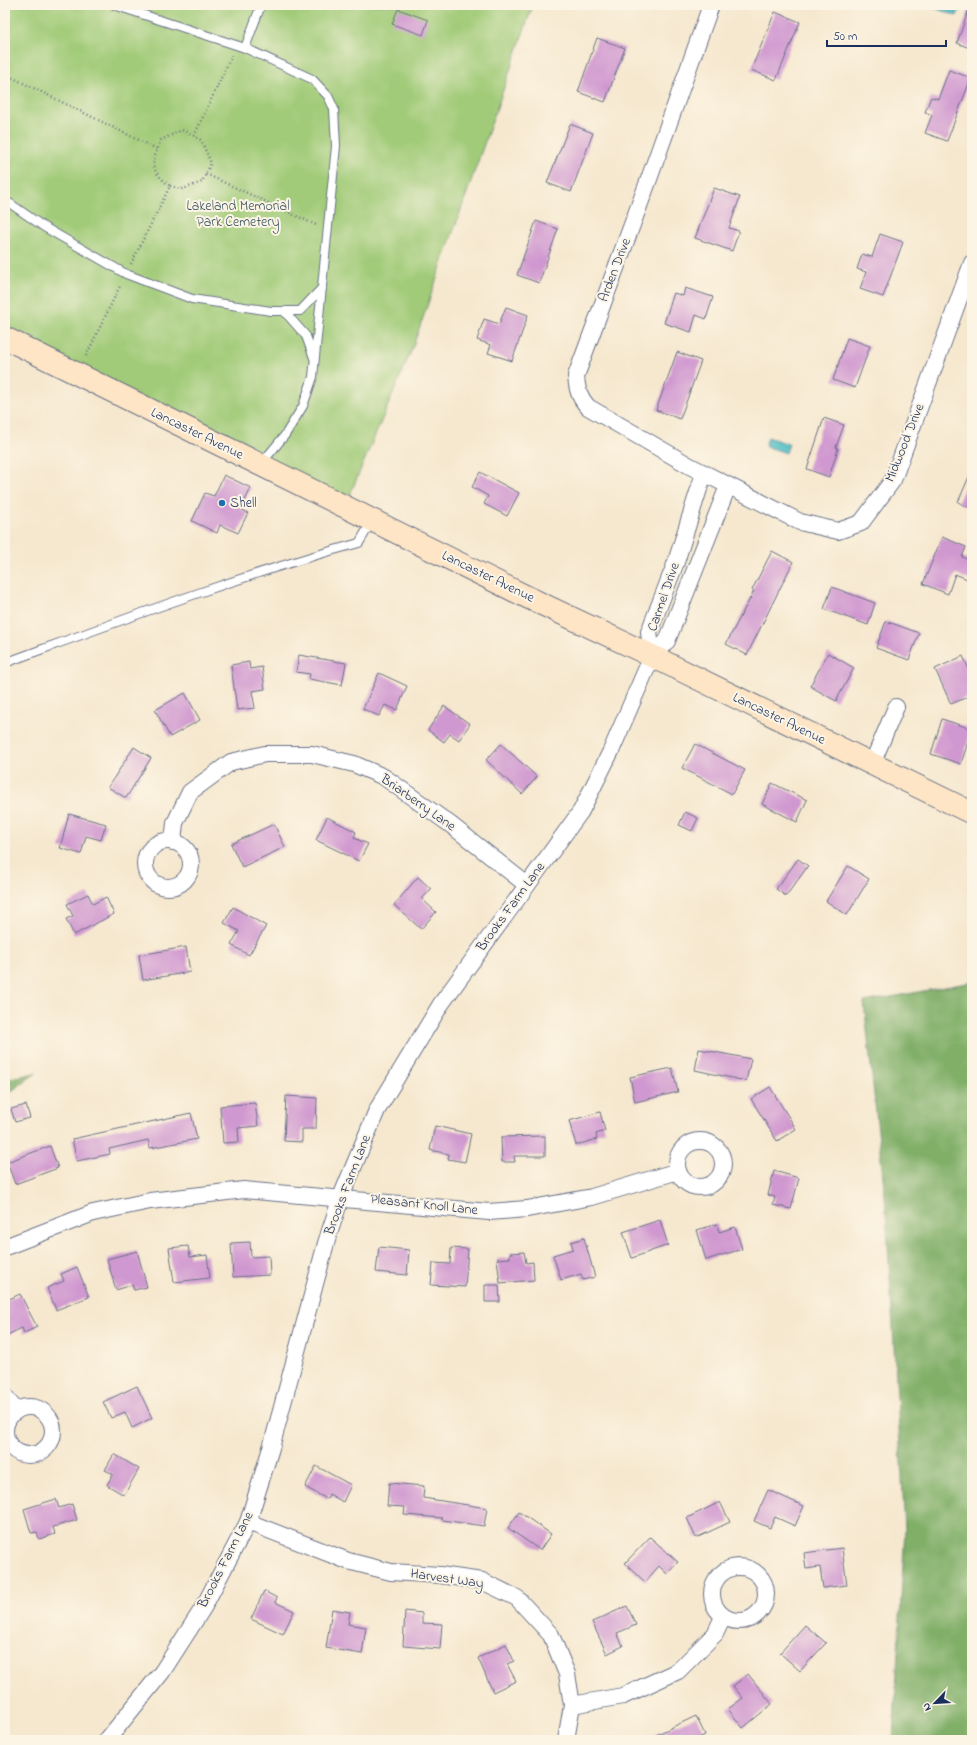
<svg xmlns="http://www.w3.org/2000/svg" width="977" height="1745" font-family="'Indie Flower',sans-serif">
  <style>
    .green { fill: #a1cb78; stroke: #5e7d6b }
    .forest { fill: #80af68; stroke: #4e6f63 }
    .water { fill: #4cbbc3; stroke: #347590 }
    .building { fill: #d098d0 }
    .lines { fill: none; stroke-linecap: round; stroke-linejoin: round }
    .lane-casing { stroke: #687086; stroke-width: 10 }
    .street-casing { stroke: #687086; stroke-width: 18 }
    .secondary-casing { stroke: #687086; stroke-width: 24 }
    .path { stroke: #687086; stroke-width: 2.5; stroke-dasharray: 1 3; stroke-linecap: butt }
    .lane { stroke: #fff; stroke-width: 8 }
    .street { stroke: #fff; stroke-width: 16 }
    .secondary { stroke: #fde5c5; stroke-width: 22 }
    .poi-dot { fill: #1f6fb2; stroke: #fcf5e5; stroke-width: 1.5 }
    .labels { text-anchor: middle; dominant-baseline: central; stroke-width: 4; stroke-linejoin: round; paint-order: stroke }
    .park-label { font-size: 14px; fill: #3c5664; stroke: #fcf5e5 }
    .street-label { font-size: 14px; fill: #1b2f5e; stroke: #fcf5e5 }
    .poi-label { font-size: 14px; fill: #1b2f5e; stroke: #fcf5e5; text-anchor: start }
  </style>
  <rect width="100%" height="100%" fill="#fcf5e5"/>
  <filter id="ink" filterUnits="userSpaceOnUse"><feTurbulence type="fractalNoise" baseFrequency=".025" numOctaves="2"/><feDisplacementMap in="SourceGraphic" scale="8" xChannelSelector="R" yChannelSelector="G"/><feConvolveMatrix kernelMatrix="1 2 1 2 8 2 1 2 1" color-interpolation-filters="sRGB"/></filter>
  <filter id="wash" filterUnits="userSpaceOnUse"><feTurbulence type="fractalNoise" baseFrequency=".012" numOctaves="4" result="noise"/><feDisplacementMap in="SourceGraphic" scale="16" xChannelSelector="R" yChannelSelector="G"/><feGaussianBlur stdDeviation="0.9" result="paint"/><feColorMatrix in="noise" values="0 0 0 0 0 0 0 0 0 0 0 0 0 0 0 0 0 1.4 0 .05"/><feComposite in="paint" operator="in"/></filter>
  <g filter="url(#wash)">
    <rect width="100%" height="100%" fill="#f6e8cf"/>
    <path class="green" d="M5,5H533L412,349L348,499L5,331Z"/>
    <g class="forest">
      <path d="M972,982V1740H893L905,1529L885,1196L864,1002Z"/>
      <path d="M36,1073L5,1096V1079Z"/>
    </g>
    <g class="water">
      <path d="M931,5H960L957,16L931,7Z"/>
      <path d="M768,437L789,444L786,453L765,446Z"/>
    </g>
    <g id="blocks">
      <g class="building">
        <path d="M970,6H972V49L957,43Z"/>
        <path d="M398,9L428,20L423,35L392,24Z"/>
        <path d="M775,12L800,22L776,80L751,70Z"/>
        <path d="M597,38L625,48L605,102L578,92Z"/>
        <path d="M949,70L971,78L947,141L925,133L932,115L925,112L931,97L938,99Z"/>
        <path d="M570,124L593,133L571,192L547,183Z"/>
        <path d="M714,188L740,197L729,228L739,231L732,251L695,238Z"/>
        <path d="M536,221L558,229L539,283L517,275Z"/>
        <path d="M880,234L903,242L883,297L860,289L866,272L857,269L862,254L872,257Z"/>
        <path d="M685,288L713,297L706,319L696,315L691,332L664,323L674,293L683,296Z"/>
        <path d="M506,307L528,315L512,361L488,353L491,345L477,340L484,319L499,324Z"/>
        <path d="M847,338L870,346L855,388L833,380Z"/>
        <path d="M677,352L701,361L680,419L656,410Z"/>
        <path d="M824,418L844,425L836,447L838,449L829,477L807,469Z"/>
        <path d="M972,470V509L958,502Z"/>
        <path d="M480,472L519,493L507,516L484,504L488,496L472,487Z"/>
        <path d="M224,475L251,488L241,509L248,513L238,533L220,525L217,533L192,521L205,493L214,496Z"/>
        <path d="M942,537L966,547L962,557L972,561V581L955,574L948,594L923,584Z"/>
        <path d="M772,551L793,562L747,655L726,644L754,591L752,590Z"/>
        <path d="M832,587L875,603L868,625L824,609Z"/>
        <path d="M886,621L919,633L909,660L876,648Z"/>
        <path d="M828,653L854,668L836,701L810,686Z"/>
        <path d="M299,655L346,663L342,685L309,679L310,674L296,672Z"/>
        <path d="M963,656L972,676V695L951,704L935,669Z"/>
        <path d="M249,662L250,669L262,667L265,689L252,691L255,708L237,710L231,665Z"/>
        <path d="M379,673L407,686L397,710L385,705L379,716L363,709Z"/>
        <path d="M185,693L200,720L170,737L155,710Z"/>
        <path d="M444,706L470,724L459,740L450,734L444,742L428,730Z"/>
        <path d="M942,719L972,729L961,764L931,754Z"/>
        <path d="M501,744L537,777L522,794L486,760Z"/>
        <path d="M695,744L745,770L732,794L682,768Z"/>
        <path d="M134,747L151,758L126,798L108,787Z"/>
        <path d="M772,783L807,800L797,822L762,804Z"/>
        <path d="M685,812L698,818L692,831L679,825Z"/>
        <path d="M69,814L106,824L101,840L86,836L81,854L60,848Z"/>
        <path d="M327,817L356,832L354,838L368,844L359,861L316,840Z"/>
        <path d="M274,824L285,847L242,867L231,844Z"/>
        <path d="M798,859L808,866L786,896L776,889Z"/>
        <path d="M848,866L869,879L847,915L826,901Z"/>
        <path d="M418,877L431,889L422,899L436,912L421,929L394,905Z"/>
        <path d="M88,894L93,904L106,897L114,914L74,935L66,919L73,916L67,904Z"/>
        <path d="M233,907L266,926L249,955L231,945L239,931L224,923Z"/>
        <path d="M186,947L190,972L143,980L139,955Z"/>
        <path d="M699,1049L751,1059L746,1081L695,1070Z"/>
        <path d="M672,1068L678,1092L635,1102L630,1077Z"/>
        <path d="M770,1087L796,1129L777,1141L751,1099Z"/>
        <path d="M286,1096L317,1098L316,1129H302V1142L284,1141Z"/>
        <path d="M255,1103L258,1126L238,1128L239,1142L223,1143L220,1106Z"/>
        <path d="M26,1105L30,1118L15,1122L11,1109Z"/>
        <path d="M600,1112L605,1131L596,1134L597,1139L576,1145L569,1121Z"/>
        <path d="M191,1113L197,1139L150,1148L148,1140L109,1149L110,1154L77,1161L72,1139Z"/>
        <path d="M435,1126L471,1134L465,1162L448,1159L449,1154L430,1150Z"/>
        <path d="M545,1136V1156H514L515,1162H502L501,1137Z"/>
        <path d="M50,1146L58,1168L15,1184L7,1162Z"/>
        <path d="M774,1171L799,1178L791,1209L773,1205L775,1197L768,1195Z"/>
        <path d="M660,1220L668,1245L632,1258L623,1232Z"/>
        <path d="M717,1224L719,1232L735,1227L742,1249L706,1260L697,1230Z"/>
        <path d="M584,1238L595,1277L583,1280L581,1274L561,1280L553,1255L573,1249L571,1242Z"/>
        <path d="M250,1242L251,1257L269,1256L270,1275L233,1277L231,1243Z"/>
        <path d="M188,1246L190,1257L207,1255L210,1278L174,1282L169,1248Z"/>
        <path d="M379,1247L409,1250L407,1275L376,1272Z"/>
        <path d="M451,1248L468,1249L465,1287L431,1285L433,1263L450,1264Z"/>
        <path d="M137,1251L147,1287L134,1290L132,1285L116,1290L107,1259Z"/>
        <path d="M524,1252L526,1263L533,1262L534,1280L500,1283L497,1259L510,1258V1253Z"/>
        <path d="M77,1267L89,1297L56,1310L47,1288L64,1281L61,1274Z"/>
        <path d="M485,1285H499L500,1302H485Z"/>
        <path d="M20,1294L37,1327L24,1333L22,1328L5,1336V1301Z"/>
        <path d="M137,1386L152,1418L132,1428L125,1412L111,1418L103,1402Z"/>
        <path d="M114,1454L139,1469L124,1495L107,1485L113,1474L105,1470Z"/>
        <path d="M316,1466L351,1485L343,1502L329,1494L327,1499L305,1487Z"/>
        <path d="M389,1483L424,1486L423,1498L487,1508L484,1526L442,1520V1518L404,1515L405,1507L387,1506Z"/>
        <path d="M768,1490L804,1506L795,1526L775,1517L770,1528L754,1521Z"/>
        <path d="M56,1499L59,1508L72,1504L77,1520L53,1527L55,1534L39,1539L37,1532L31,1533L24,1509Z"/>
        <path d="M720,1502L730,1522L696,1538L687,1518Z"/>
        <path d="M519,1512L551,1534L540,1550L508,1528Z"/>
        <path d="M650,1537L678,1562L667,1574L659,1566L645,1582L625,1563Z"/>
        <path d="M842,1548L847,1585L823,1588L820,1567L806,1569L804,1553Z"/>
        <path d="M264,1591L277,1598L275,1602L294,1611L283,1634L251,1619Z"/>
        <path d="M627,1606L636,1625L617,1633L623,1646L607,1654L592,1622Z"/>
        <path d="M332,1609L350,1612L348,1624L366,1627L362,1654L326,1648Z"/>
        <path d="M405,1611L422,1613V1623L442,1624L440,1649L403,1646Z"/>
        <path d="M805,1625L826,1643L800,1671L780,1653Z"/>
        <path d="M506,1644L514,1661L507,1664L516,1681L493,1692L478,1658Z"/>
        <path d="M748,1674L772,1704L743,1728L728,1709L743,1698L733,1686Z"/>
        <path d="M696,1716L705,1735L695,1740H645Z"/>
      </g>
    </g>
  </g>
  <g filter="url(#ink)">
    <use href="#blocks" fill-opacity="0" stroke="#687086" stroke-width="1"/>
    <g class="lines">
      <defs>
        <g id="lane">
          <path d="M114,5L245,48L312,79L328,96L334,109L336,146L313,377L303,406L285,435L261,464"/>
          <path d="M245,48L261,5"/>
          <path d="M5,200L44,227L126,274L192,299L271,311H300L322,288"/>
          <path d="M284,311L306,336L314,358"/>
          <path d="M5,663C122,620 238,576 359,543L372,521"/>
        </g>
        <g id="street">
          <path d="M711,5L649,179L576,376C577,389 579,397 588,407L690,466L800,522L838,531L861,523L893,480L972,263"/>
          <path d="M652,656L649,632L676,562L704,473"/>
          <path d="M872,764L896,707"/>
          <circle cx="168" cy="864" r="23"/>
          <path d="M173,842L175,823L190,792L231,762L265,754H312L354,764L384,777L451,825L527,885"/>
          <circle cx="700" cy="1164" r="23"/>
          <path d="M5,1247L93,1213L150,1201L244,1190L489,1212L527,1209L592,1197L678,1171"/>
          <path d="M5,1396L16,1411"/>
          <circle cx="29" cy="1431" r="24"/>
          <path d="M248,1522L348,1561L391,1572L440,1575L482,1581L517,1598L551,1635L567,1674L572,1705L566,1740"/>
          <circle cx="739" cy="1594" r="27"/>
          <path d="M572,1705L623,1696L678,1671L715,1634L723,1617"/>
          <path d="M107,1740L162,1672L203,1608L248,1522L271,1448L326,1243L341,1197L377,1110L441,1004L581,811L611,751L652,656L667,641L728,486"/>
        </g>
        <path id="secondary" d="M5,338L527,597L652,656L972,813"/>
      </defs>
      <use href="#lane" class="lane-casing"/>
      <use href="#street" class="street-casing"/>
      <use href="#secondary" class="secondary-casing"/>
      <g class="path">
        <path d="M5,74L157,149"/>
        <path d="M194,136L232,55"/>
        <path d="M206,174L316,225"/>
        <path d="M131,264L170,186C149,169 151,164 161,140L182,130L201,140L211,163L202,182L183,189L170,186"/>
        <path d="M86,356L121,284"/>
      </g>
      <use href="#lane" class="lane"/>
      <use href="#street" class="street"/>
      <use href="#secondary" class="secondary"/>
    </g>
  </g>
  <circle class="poi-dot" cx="222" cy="503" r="4"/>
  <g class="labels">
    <g class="park-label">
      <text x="238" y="206">Lakeland Memorial<tspan x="238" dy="16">Park Cemetery</tspan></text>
    </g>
    <g class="street-label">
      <text transform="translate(615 270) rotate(-69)">Arden Drive</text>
      <text transform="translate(197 434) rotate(26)">Lancaster Avenue</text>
      <text transform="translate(905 443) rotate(-68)">Midwood Drive</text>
      <text transform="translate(488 577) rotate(26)">Lancaster Avenue</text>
      <text transform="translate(664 597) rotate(-71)">Carmel Drive</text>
      <text transform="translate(779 719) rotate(26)">Lancaster Avenue</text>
      <text transform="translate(418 803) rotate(35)">Briarberry Lane</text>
      <text transform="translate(511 907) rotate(-54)">Brooks Farm Lane</text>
      <text transform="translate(348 1185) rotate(-69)">Brooks Farm Lane</text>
      <text transform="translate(424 1205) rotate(6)">Pleasant Knoll Lane</text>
      <text transform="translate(226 1560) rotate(-63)">Brooks Farm Lane</text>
      <text transform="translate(447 1579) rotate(8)">Harvest Way</text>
    </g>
    <g class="poi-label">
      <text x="230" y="503">Shell</text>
    </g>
  </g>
  <rect width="977" height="1745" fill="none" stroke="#fcf5e5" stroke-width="20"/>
  <g transform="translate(935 1703) rotate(245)" stroke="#fcf5e5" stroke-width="3" paint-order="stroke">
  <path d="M0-3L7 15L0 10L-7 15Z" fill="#1b2f5e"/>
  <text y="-6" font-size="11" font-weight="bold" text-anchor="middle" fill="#1b2f5e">N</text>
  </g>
  <path d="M827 40v6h119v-6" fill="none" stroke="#1b2f5e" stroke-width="2"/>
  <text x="833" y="40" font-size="12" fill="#1b2f5e" stroke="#fcf5e5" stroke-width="3" paint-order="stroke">50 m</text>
</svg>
